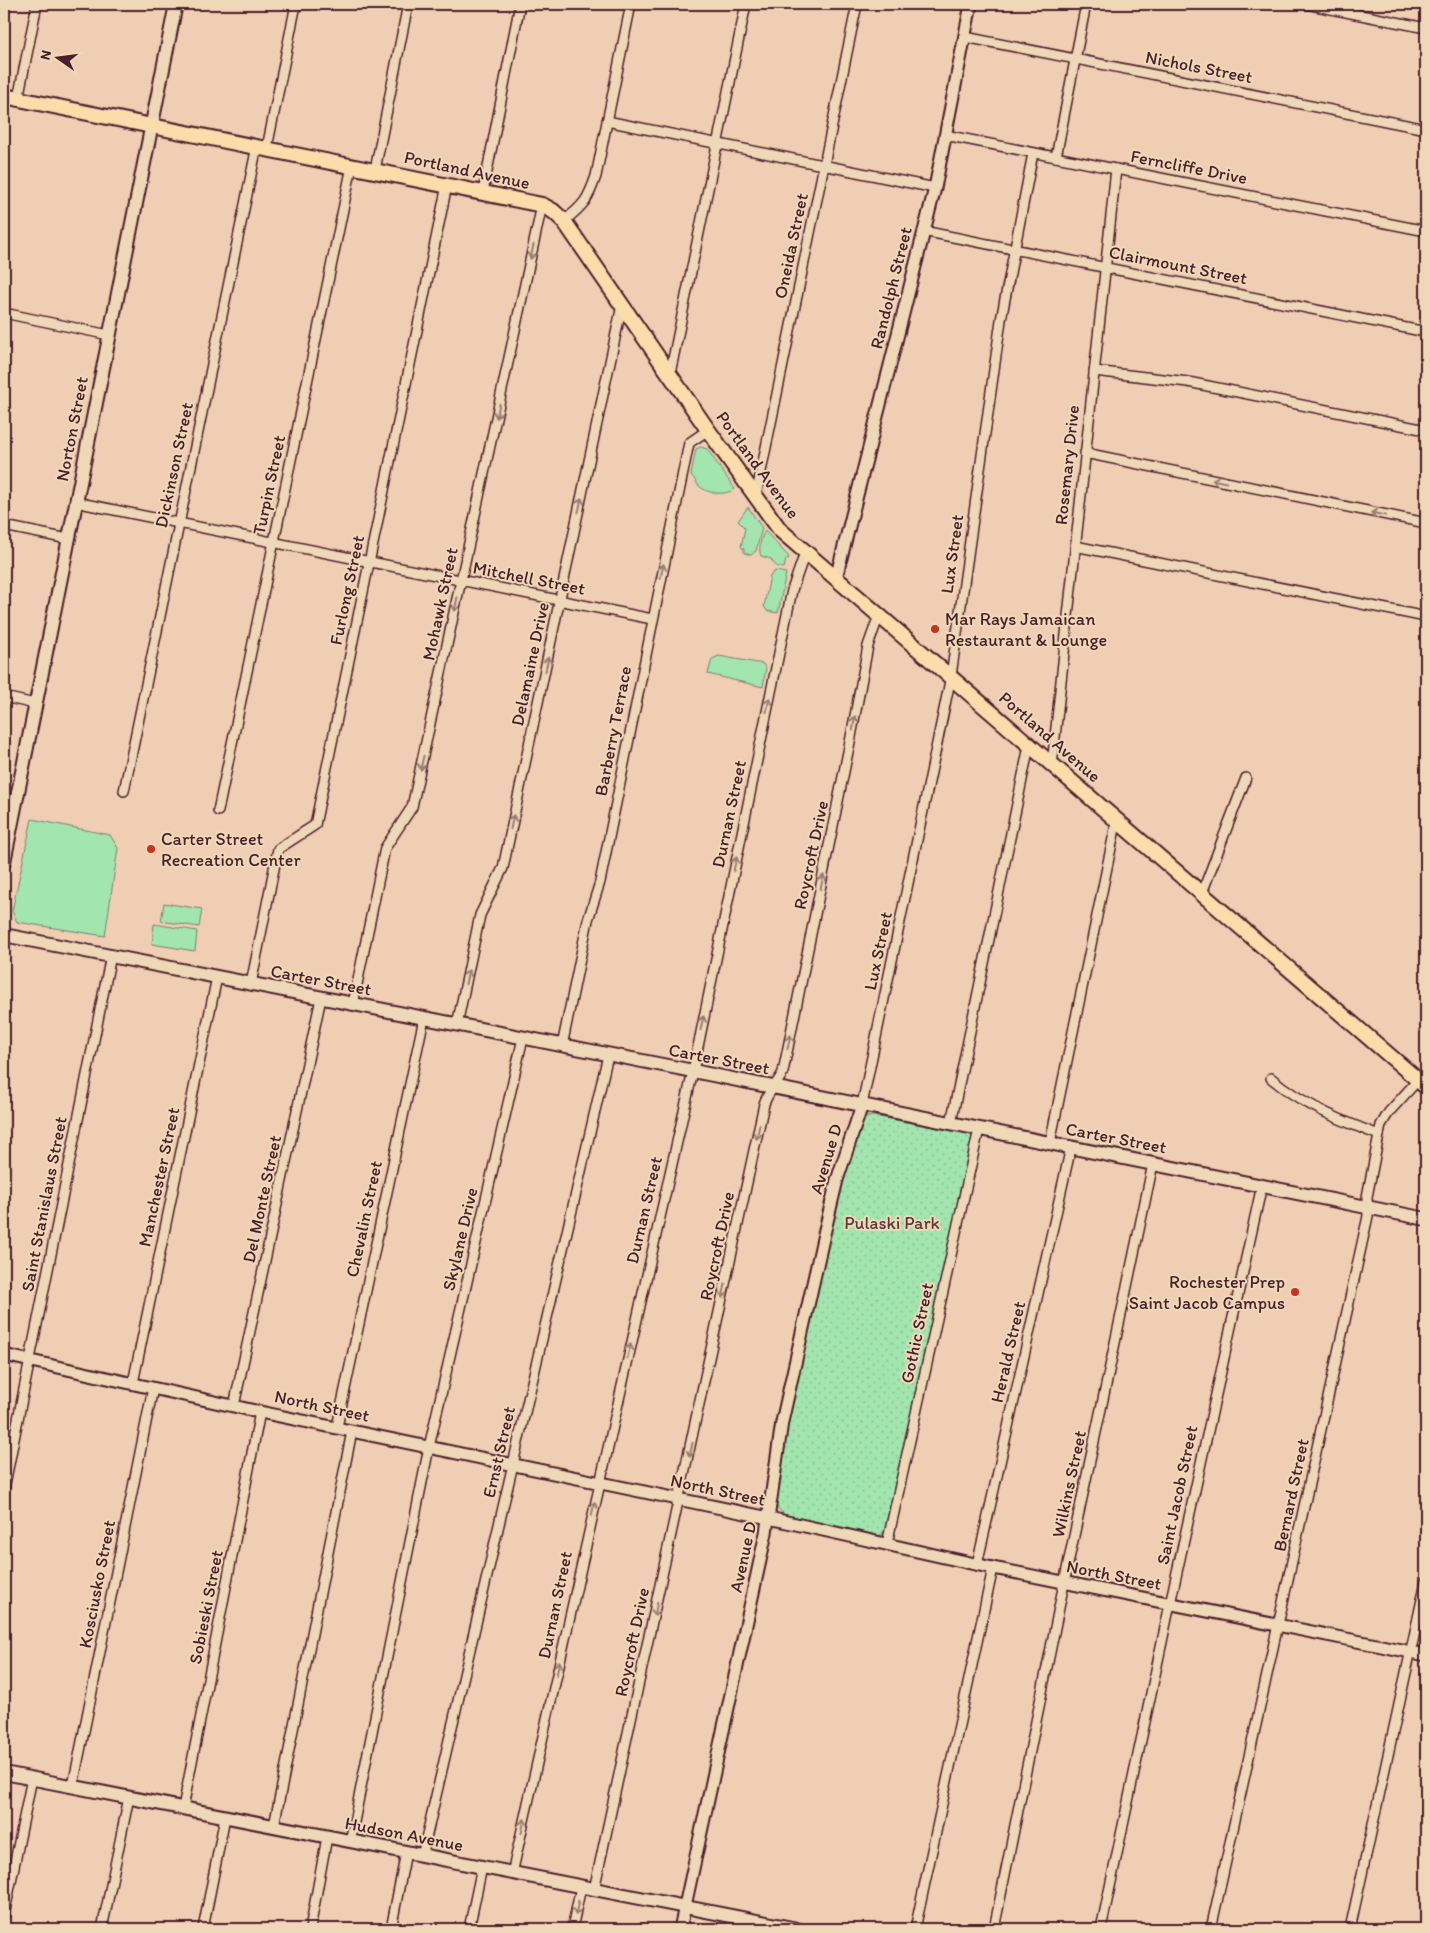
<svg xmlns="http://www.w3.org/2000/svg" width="1430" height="1933" font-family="Itim,sans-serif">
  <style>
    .green { fill: #a3e5ae; stroke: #76826c }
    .park { fill: url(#park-dots); stroke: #76826c }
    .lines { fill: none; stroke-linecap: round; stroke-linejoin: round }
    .minor-casing { stroke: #4a1f2b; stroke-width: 12 }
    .tertiary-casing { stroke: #4a1f2b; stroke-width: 15 }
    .secondary-casing { stroke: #4a1f2b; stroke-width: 16 }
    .primary-casing { stroke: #4a1f2b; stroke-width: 18 }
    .minor { stroke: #efd8b8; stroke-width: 9 }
    .tertiary { stroke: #efd8b8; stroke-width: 11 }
    .secondary { stroke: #efd8b8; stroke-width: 12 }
    .primary { stroke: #faddab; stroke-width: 14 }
    .oneway { stroke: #9c7c72 }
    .poi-dot { fill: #c8321e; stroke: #efd8b8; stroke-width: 2 }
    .labels { text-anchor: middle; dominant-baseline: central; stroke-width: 4; stroke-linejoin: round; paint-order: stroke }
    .street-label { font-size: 18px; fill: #4a1f2b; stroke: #efd8b8 }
    .poi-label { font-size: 18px; fill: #4a1f2b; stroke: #efd8b8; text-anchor: start }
    .park-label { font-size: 18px; fill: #573d3f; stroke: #efd8b8 }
  </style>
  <defs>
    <pattern id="park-dots" width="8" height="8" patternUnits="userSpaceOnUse" patternTransform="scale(1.25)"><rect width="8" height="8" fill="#a3e5ae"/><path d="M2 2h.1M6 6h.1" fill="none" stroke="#8ec496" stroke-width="1.8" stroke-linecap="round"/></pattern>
  </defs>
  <rect width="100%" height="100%" fill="#f0ceb4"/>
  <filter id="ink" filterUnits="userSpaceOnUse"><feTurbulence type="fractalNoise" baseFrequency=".02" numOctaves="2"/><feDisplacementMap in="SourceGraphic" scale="10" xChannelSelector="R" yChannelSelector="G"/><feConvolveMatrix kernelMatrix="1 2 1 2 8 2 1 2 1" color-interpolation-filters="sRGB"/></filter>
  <g filter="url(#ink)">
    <g class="green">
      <path d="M701,447L707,449L735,489C725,496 707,494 698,485C696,482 694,478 691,475L696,449Z"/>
      <path d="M748,507L762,528L756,551L751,555L744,553V549L741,547L745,528L738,521Z"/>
      <path d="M765,531L789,557L788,559H786L784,568C776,567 775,566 771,559L761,556C758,549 761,537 765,531Z"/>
      <path d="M775,571L786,573L778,613L767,611L764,606L770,576Z"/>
      <path d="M719,656L763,664L766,668L763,687L708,674L712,659Z"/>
      <path d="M32,819L110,835L118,848L105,936L17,922L12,911Z"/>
      <path d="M164,903L202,909L199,927L161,921Z"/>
      <path d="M154,924L197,931L195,951L152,944Z"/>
    </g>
    <path class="park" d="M873,1116L962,1132L969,1134L972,1137L884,1533L879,1536L785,1515L777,1508L776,1497L788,1422L836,1200L861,1128L866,1117Z"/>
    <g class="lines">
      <defs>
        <g id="minor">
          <path d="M1306,4L1426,28"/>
          <path d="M965,37L1426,129"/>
          <path d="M18,99L37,4"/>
          <path d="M607,121L935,188"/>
          <path d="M945,135L1426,231"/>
          <path d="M267,148L296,4"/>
          <path d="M1056,157L1086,4"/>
          <path d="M375,170L408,4"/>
          <path d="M483,192L520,4"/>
          <path d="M564,221C584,205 588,200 596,176L631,4"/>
          <path d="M923,231L1426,332"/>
          <path d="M4,313L109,335"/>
          <path d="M1094,371L1188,382L1426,430"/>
          <path d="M670,374L746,4"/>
          <path d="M1085,453L1426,523"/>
          <path d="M756,496L857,4"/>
          <path d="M75,502L652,619"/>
          <path d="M4,526L68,539"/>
          <path d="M1075,546L1426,617"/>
          <path d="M4,697L35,704"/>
          <path d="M1052,765L1116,169"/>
          <path d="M124,791L257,146"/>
          <path d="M218,811L352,166"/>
          <path d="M1202,893L1246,778"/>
          <path d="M251,984L278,849L315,825L447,185"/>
          <path d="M353,1004L385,848L412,807L542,205"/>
          <path d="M457,1025L480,915L503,868L622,305"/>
          <path d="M562,1046L588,920L600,882L689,443L708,430"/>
          <path d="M1271,1078C1303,1105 1340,1120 1379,1135"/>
          <path d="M862,1105L951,676L1001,320L1033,153"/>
          <path d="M951,1123L1029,746"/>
          <path d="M1050,1143L1117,819"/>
          <path d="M133,1383L217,977"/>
          <path d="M234,1406L321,998"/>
          <path d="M337,1427L424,1018"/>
          <path d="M4,1489L111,955"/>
          <path d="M887,1544L979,1129"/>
          <path d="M977,1565L1071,1147"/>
          <path d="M73,1786L153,1388"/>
          <path d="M183,1808L260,1412"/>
          <path d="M274,1826L352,1431"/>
          <path d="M350,1842L429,1447L523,1038"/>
          <path d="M422,1856L608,1055"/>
          <path d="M512,1874L693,1071L792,590L805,553"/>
          <path d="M594,1890L764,1104C768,1091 778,1084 783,1072L851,737L868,646L879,615"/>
          <path d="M4,1916L32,1778"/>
          <path d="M102,1929L129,1797"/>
          <path d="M203,1929L225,1817"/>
          <path d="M310,1929L327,1837"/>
          <path d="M391,1929L406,1852"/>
          <path d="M469,1929L482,1867"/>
          <path d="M572,1929L581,1887"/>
          <path d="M915,1929L993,1568"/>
          <path d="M994,1929L1064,1583L1153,1164"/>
          <path d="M1101,1929L1170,1604L1262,1185"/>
          <path d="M1211,1929L1368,1216L1367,1197L1381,1125L1389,1112L1418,1080"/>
          <path d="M1350,1929L1426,1581"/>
        </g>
        <g id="tertiary">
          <path d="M836,578L935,188L971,4"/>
          <path d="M4,1355L260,1412L769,1518L993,1568L1426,1655"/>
          <path d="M680,1929L766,1533L782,1422L824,1234L837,1180L862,1105"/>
        </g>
        <g id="secondary">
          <path d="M4,862L176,4"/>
          <path d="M4,935L693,1071L1426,1219"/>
          <path d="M4,1773L797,1929"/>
        </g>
        <path id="primary" d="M4,96L542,205L553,211L564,221L708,430L780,530L1426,1087"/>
      </defs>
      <use href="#minor" class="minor-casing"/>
      <use href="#tertiary" class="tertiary-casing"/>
      <use href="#secondary" class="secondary-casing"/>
      <use href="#primary" class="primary-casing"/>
      <use href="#minor" class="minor"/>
      <use href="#tertiary" class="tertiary"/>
      <use href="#secondary" class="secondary"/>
      <use href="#primary" class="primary"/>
    </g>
    <defs><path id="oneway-shaft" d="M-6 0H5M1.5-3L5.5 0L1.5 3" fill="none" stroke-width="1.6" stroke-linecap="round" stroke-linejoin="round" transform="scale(1.25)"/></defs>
    <g class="oneway">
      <use href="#oneway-shaft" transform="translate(532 252) rotate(102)"/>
      <use href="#oneway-shaft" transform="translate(498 411) rotate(102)"/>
      <use href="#oneway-shaft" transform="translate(1219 481) rotate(-168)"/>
      <use href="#oneway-shaft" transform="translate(580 505) rotate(-78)"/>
      <use href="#oneway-shaft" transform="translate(1378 514) rotate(-168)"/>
      <use href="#oneway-shaft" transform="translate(662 571) rotate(-78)"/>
      <use href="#oneway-shaft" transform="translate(456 604) rotate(102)"/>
      <use href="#oneway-shaft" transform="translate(547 664) rotate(-78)"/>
      <use href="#oneway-shaft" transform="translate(768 705) rotate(-78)"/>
      <use href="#oneway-shaft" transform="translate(854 723) rotate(-81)"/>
      <use href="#oneway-shaft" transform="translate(422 763) rotate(102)"/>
      <use href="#oneway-shaft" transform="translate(512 822) rotate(-78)"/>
      <use href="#oneway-shaft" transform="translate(735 864) rotate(-78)"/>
      <use href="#oneway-shaft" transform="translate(822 882) rotate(-78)"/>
      <use href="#oneway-shaft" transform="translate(467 977) rotate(-78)"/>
      <use href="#oneway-shaft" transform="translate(702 1023) rotate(-78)"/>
      <use href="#oneway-shaft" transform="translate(789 1042) rotate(-78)"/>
      <use href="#oneway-shaft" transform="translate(758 1132) rotate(102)"/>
      <use href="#oneway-shaft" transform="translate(724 1291) rotate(102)"/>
      <use href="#oneway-shaft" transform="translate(629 1351) rotate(-77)"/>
      <use href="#oneway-shaft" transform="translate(691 1450) rotate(102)"/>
      <use href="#oneway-shaft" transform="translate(593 1509) rotate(-78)"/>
      <use href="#oneway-shaft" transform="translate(656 1609) rotate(102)"/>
      <use href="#oneway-shaft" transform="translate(558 1668) rotate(-78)"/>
      <use href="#oneway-shaft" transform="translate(523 1826) rotate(-78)"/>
      <use href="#oneway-shaft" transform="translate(577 1908) rotate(101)"/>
    </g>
  </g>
  <g class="poi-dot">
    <circle cx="935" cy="629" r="5"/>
    <circle cx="151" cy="849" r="5"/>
    <circle cx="1295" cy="1292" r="5"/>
  </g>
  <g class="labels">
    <g class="street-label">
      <text transform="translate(1199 67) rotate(11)">Nichols Street</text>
      <text transform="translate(1189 167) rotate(11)">Ferncliffe Drive</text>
      <text transform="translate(467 170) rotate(12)">Portland Avenue</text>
      <text transform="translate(791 246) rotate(-78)">Oneida Street</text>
      <text transform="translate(1178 265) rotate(11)">Clairmount Street</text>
      <text transform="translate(891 288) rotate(-76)">Randolph Street</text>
      <text transform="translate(72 429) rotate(-79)">Norton Street</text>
      <text transform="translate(174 465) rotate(-78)">Dickinson Street</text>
      <text transform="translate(758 465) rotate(54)">Portland Avenue</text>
      <text transform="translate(1067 465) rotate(-84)">Rosemary Drive</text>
      <text transform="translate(269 485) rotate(-78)">Turpin Street</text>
      <text transform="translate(952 554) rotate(-82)">Lux Street</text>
      <text transform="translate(529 578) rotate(11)">Mitchell Street</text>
      <text transform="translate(347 590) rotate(-78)">Furlong Street</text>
      <text transform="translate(440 604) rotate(-78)">Mohawk Street</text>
      <text transform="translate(530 664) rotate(-78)">Delamaine Drive</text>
      <text transform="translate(613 731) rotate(-79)">Barberry Terrace</text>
      <text transform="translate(1050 737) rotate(41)">Portland Avenue</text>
      <text transform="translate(729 814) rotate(-78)">Durnan Street</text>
      <text transform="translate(811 855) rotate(-78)">Roycroft Drive</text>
      <text transform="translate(878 951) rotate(-78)">Lux Street</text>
      <text transform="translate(321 980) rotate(11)">Carter Street</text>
      <text transform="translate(719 1059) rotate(11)">Carter Street</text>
      <text transform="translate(1116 1138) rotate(11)">Carter Street</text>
      <text transform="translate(826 1159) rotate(-73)">Avenue D</text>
      <text transform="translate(159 1177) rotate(-78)">Manchester Street</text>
      <text transform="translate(262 1199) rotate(-78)">Del Monte Street</text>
      <text transform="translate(44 1204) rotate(-79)">Saint Stanislaus Street</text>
      <text transform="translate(644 1210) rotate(-77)">Durnan Street</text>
      <text transform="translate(364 1219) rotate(-78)">Chevalin Street</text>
      <text transform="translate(460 1239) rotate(-77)">Skylane Drive</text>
      <text transform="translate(717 1246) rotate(-78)">Roycroft Drive</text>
      <text transform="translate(917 1333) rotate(-78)">Gothic Street</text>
      <text transform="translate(1008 1352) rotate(-77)">Herald Street</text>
      <text transform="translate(322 1406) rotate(12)">North Street</text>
      <text transform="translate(499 1452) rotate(-77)">Ernst Street</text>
      <text transform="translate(1069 1484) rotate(-78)">Wilkins Street</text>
      <text transform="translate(718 1490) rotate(12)">North Street</text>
      <text transform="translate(1177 1495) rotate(-78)">Saint Jacob Street</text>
      <text transform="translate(1291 1495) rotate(-78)">Bernard Street</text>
      <text transform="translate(743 1557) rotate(-78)">Avenue D</text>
      <text transform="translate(1114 1575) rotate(11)">North Street</text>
      <text transform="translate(97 1584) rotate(-79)">Kosciusko Street</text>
      <text transform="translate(555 1605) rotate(-78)">Durnan Street</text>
      <text transform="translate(206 1607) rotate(-79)">Sobieski Street</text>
      <text transform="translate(632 1642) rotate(-78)">Roycroft Drive</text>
      <text transform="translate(404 1834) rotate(11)">Hudson Avenue</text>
    </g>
    <g class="poi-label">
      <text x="945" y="619">Mar Rays Jamaican<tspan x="945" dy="21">Restaurant &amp; Lounge</tspan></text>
      <text x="161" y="839">Carter Street<tspan x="161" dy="21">Recreation Center</tspan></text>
      <text x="1285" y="1282" text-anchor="end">Rochester Prep<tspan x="1285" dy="21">Saint Jacob Campus</tspan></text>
    </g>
    <g class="park-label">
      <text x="892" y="1223">Pulaski Park</text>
    </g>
  </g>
  <rect width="1430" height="1933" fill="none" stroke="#efd8b8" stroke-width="20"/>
  <rect x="10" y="10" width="1410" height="1913" fill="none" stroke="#4a1f2b" stroke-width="2" filter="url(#ink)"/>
  <g transform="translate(58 58) rotate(284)" stroke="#efd8b8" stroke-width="4" paint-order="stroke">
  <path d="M0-4L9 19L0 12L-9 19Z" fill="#4a1f2b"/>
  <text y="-8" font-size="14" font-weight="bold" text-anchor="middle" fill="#4a1f2b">N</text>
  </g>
</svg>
